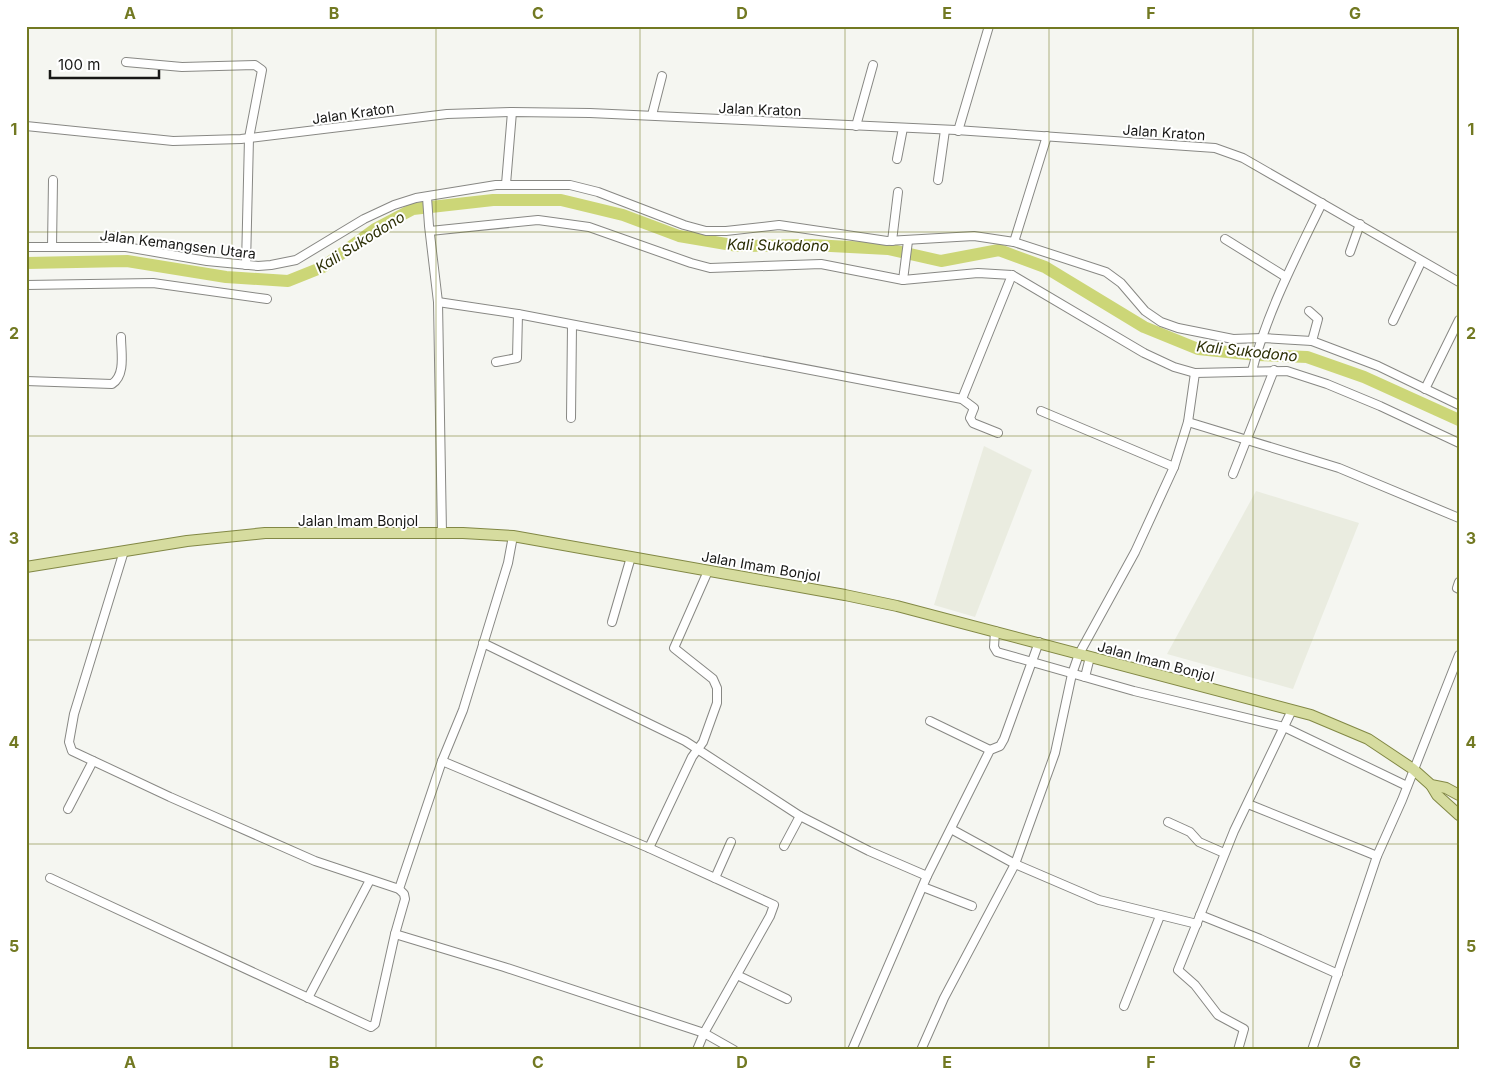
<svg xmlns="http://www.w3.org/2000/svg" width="1485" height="1076" font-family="Inter,sans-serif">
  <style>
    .built { fill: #eaece0 }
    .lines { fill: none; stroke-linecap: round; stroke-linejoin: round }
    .river { stroke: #ccd677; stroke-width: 12 }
    .minor-casing { stroke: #888884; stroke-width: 10 }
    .major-casing { stroke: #828845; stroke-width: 12 }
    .minor { stroke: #fff; stroke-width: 8 }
    .major { stroke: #d6dc9f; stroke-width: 10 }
    .grid { fill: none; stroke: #727922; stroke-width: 1; stroke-opacity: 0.55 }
    .labels { text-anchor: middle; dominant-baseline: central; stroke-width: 4; stroke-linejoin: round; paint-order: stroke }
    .street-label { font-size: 14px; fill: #181816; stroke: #fff }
    .water-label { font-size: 15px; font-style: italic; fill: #2c2f05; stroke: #fff }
    .neatline { fill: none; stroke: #727922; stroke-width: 2 }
    .grid-label { font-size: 16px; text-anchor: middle; font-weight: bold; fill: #727922 }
  </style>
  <rect width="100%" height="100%" fill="#f5f6f1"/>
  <g class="built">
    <path d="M984,446L1032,470L975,617L934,605Z"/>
    <path d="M1256,491L1359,523L1293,689L1167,654Z"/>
  </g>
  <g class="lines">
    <path class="river" d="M26,263L127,261L226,277L288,281L323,267L375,229L413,209L493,200H561L623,215L679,236L738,246L812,245L888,249L941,261L999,250L1045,267L1144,327L1198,349L1257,355L1307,357L1364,377L1459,420"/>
    <defs>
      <g id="minor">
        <path d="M126,62L182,67L255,65L262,70L249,138L246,265"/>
        <path d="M652,115L662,76"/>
        <path d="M26,126L173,141L241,139L447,114L512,112L590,113L956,130L1215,148L1243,158L1459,282"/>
        <path d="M856,126L873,65"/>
        <path d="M958,131L989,26"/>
        <path d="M897,159L903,128"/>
        <path d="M938,180L945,130"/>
        <path d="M506,184L512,112"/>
        <path d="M427,197L429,226L438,302L442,533"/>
        <path d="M430,231L538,220L589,227L691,263L710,268L821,264L903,280L978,273L1012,275L1144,353L1174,367L1195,373L1287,371L1327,384L1380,406L1459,443"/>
        <path d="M1225,239L1286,277"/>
        <path d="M892,241L898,192"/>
        <path d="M1014,242L1047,136"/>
        <path d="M26,247H126L207,261L258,266L271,265L296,260L364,219L394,205L416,198L496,185H570L598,192L684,225L706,231H726L779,225L887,241L974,236L1014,242L1106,272L1121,283L1145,311L1161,322L1178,328L1233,339L1262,338L1312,341L1378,366L1459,405"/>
        <path d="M52,247L53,180"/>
        <path d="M1350,252L1360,224"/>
        <path d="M903,280L908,241"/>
        <path d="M26,285L153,283L267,299"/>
        <path d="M438,302L518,314L962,399L974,408L970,418L973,423L998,433"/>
        <path d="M1309,311L1318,319L1312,341"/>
        <path d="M1393,321L1421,262"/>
        <path d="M496,362L517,358L518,314"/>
        <path d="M1252,371C1267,312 1296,257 1322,203"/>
        <path d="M26,381L112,384C126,375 121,352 121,337"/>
        <path d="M1425,389L1459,320"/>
        <path d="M962,399L1012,275"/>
        <path d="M1041,411L1174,467"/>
        <path d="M571,418L572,325"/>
        <path d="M1188,422L1339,468L1459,518"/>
        <path d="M1233,474L1274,370"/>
        <path d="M513,536L508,563L463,710L442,761L399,889L404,894L405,899L395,934L504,967L704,1033L734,1050"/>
        <path d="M124,551L74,714L69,742L72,751L170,797L315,861L399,889"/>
        <path d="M1459,582L1457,588L1459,589"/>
        <path d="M612,622L631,557"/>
        <path d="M995,631L994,647L997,652L1134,691L1284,727L1407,786"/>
        <path d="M483,643L685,741L800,816L869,851L927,876"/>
        <path d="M1085,677L1090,657"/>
        <path d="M930,721L990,750"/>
        <path d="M442,761L649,848L774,905L770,916L704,1033L697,1050"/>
        <path d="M1248,804L1377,856"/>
        <path d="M68,809L93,761"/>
        <path d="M1168,822L1190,832L1199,842L1224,853"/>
        <path d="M951,829L1015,864L1099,900L1197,924"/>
        <path d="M784,846L800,816"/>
        <path d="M649,848L692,757L703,742L717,703V688L713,679L674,648L708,571"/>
        <path d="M50,878L371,1027L375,1024L395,934"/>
        <path d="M715,878L731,842"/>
        <path d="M923,887L972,906"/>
        <path d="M1200,915L1260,939L1338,974"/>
        <path d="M737,975L787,999"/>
        <path d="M308,998L370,880"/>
        <path d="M1124,1006L1160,916"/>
        <path d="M852,1050L927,876L990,750L1000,746L1004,739L1039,642"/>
        <path d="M921,1050L944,998L1015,864L1055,753L1072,674L1079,654L1135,552L1174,467L1188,422L1195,373"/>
        <path d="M1238,1050L1244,1029L1218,1015L1195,985L1178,970L1234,831L1292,710"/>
        <path d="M1312,1050L1377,856L1402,800L1459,655"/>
      </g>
      <g id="major">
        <path d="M26,567L187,541L265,533H463L513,536L845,595L897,606L1311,715L1368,739L1413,769L1431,785L1446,788L1459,795"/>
        <path d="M1431,785L1437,795L1459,815"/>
      </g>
    </defs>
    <use href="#minor" class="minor-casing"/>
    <use href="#major" class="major-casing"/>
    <use href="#minor" class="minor"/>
    <use href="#major" class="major"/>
  </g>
  <path class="grid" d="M232,26V1050M436,26V1050M640,26V1050M845,26V1050M1049,26V1050M1253,26V1050M26,232H1459M26,436H1459M26,640H1459M26,844H1459"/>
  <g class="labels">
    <g class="street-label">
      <text transform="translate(760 109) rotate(2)">Jalan Kraton</text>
      <text transform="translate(353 113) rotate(-8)">Jalan Kraton</text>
      <text transform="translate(1164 132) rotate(4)">Jalan Kraton</text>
      <text transform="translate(178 244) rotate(7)">Jalan Kemangsen Utara</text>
      <text x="358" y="520">Jalan Imam Bonjol</text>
      <text transform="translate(761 566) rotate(10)">Jalan Imam Bonjol</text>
      <text transform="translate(1156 661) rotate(15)">Jalan Imam Bonjol</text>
    </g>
    <g class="water-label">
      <text transform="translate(360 242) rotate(-32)">Kali Sukodono</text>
      <text transform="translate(778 245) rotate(1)">Kali Sukodono</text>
      <text transform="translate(1247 351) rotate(6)">Kali Sukodono</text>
    </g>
  </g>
  <rect width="1485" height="1076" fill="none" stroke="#ffffff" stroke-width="55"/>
  <path d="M50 70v8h109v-8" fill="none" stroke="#181816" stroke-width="2.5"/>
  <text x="58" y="70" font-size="15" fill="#181816" stroke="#ffffff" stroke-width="4" paint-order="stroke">100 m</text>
  <rect x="28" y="28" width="1430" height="1020" class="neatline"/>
  <g class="grid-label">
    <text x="130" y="19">A</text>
    <text x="334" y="19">B</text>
    <text x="538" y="19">C</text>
    <text x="742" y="19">D</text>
    <text x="947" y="19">E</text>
    <text x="1151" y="19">F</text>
    <text x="1355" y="19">G</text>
    <text x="14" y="135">1</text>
    <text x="1471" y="135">1</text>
    <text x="14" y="339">2</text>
    <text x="1471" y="339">2</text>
    <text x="14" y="544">3</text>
    <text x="1471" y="544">3</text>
    <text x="14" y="748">4</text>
    <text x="1471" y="748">4</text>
    <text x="14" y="952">5</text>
    <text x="1471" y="952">5</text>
    <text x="130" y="1068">A</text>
    <text x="334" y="1068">B</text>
    <text x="538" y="1068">C</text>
    <text x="742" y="1068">D</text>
    <text x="947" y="1068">E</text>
    <text x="1151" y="1068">F</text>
    <text x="1355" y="1068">G</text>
  </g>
</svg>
